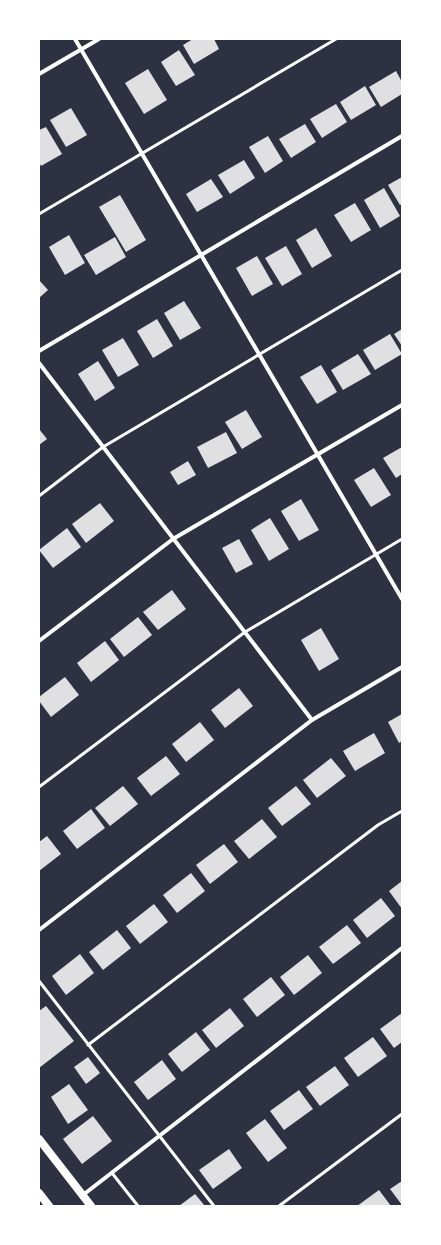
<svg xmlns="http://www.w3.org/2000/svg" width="441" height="1245" font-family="'Source Sans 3',sans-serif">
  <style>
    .building { fill: #e0e0e3 }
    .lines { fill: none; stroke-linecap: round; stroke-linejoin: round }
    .service { stroke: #fff; stroke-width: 3 }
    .minor { stroke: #fff; stroke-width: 4 }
    .secondary { stroke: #fff; stroke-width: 8 }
  </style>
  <rect width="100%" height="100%" fill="#2d3142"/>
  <g class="building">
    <path d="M193,39H214L219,49L194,64L183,45Z"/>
    <path d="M179,50L195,75L176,86L161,62Z"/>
    <path d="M148,69L167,100L144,114L125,83Z"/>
    <path d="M396,71L402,82V94L381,107L369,87Z"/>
    <path d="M365,86L376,105L351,120L340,102Z"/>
    <path d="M336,104L347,122L322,138L310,119Z"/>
    <path d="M71,108L87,135L66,147L50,120Z"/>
    <path d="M305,124L316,142L291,158L279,139Z"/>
    <path d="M46,127L62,154L41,166L39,162V130Z"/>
    <path d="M268,136L283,161L265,173L249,147Z"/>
    <path d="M244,160L255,178L230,194L218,175Z"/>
    <path d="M402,177V204L400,205L388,185Z"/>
    <path d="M211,179L223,197L197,212L186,194Z"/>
    <path d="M384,188L400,216L380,228L364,200Z"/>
    <path d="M120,195L146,240L126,252L99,207Z"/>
    <path d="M355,203L371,230L351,242L334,215Z"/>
    <path d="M316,228L332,256L312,268L296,240Z"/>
    <path d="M69,235L85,263L65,275L49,247Z"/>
    <path d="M115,237L126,257L96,275L84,255Z"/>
    <path d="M286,246L302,274L282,286L265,258Z"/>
    <path d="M257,256L273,284L252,296L236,268Z"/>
    <path d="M39,280L48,290L39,298Z"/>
    <path d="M184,301L201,328L180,340L164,313Z"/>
    <path d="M157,319L173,346L153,358L137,331Z"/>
    <path d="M402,329V346L394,334Z"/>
    <path d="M390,334L402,354L375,370L363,350Z"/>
    <path d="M123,338L139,365L118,377L102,350Z"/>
    <path d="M358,354L371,374L343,390L331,370Z"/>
    <path d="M98,361L115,388L95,401L78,374Z"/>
    <path d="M321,365L337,392L317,404L300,377Z"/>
    <path d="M246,410L262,437L242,449L225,422Z"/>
    <path d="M39,429L47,439L39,445Z"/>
    <path d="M226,432L237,453L208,468L197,447Z"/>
    <path d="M402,447V474L396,478L383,458Z"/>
    <path d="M188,461L196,475L178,485L170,472Z"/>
    <path d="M374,468L391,495L371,507L354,480Z"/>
    <path d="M301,499L319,530L299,541L281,511Z"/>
    <path d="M100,503L114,521L86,543L72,524Z"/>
    <path d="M270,518L289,549L269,561L251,530Z"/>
    <path d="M67,528L81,547L53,568L39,550Z"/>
    <path d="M239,539L253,564L236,573L222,548Z"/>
    <path d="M172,590L186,609L158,630L143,612Z"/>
    <path d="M138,617L152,635L124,657L110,639Z"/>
    <path d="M321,628L339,659L319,671L301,640Z"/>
    <path d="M105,641L119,660L91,682L77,663Z"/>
    <path d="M65,677L79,695L51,717L39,701V697Z"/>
    <path d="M239,688L253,706L225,728L211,710Z"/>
    <path d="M402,714V741L399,743L388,722Z"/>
    <path d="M200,722L214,740L186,762L172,744Z"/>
    <path d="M374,733L385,753L355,771L343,751Z"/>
    <path d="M166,756L180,774L151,796L137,778Z"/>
    <path d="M331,758L346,776L317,798L303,780Z"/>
    <path d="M123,786L138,804L110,826L95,808Z"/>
    <path d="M296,786L311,804L282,826L268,808Z"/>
    <path d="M91,809L105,828L77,849L63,831Z"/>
    <path d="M262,819L277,837L249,859L234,841Z"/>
    <path d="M47,836L61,854L39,871V842Z"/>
    <path d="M224,844L238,862L210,884L196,865Z"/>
    <path d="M191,873L205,891L177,913L163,895Z"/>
    <path d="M402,881V909L389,891Z"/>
    <path d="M381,898L395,916L367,938L353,920Z"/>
    <path d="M154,904L168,922L140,944L126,926Z"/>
    <path d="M347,925L361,943L333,964L319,947Z"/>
    <path d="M117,930L131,948L103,970L89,952Z"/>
    <path d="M80,954L94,973L66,995L52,976Z"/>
    <path d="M308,955L322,973L294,995L280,977Z"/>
    <path d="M271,977L285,995L257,1017L243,999Z"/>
    <path d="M46,1006L74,1041L39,1068V1011Z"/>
    <path d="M230,1008L244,1026L216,1048L202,1030Z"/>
    <path d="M402,1013V1042L394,1048L380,1029Z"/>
    <path d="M196,1032L210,1050L182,1072L168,1054Z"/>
    <path d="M373,1037L387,1056L358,1077L344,1058Z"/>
    <path d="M88,1057L100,1073L86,1084L74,1067Z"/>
    <path d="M162,1060L176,1079L148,1100L134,1082Z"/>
    <path d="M335,1066L349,1085L320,1106L306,1087Z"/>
    <path d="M69,1084L88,1110L68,1124L51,1097Z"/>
    <path d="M299,1090L313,1109L284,1130L270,1111Z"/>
    <path d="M93,1116L112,1141L82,1164L63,1139Z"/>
    <path d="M265,1119L287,1148L268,1162L246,1133Z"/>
    <path d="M229,1149L242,1168L213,1189L199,1170Z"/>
    <path d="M402,1181V1205L390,1189Z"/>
    <path d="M379,1190L391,1206H357Z"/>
    <path d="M195,1194L205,1206H179Z"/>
  </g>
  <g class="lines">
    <g class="service">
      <path d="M39,214L336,39"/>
      <path d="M39,496L103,447L402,270"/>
      <path d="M39,787L245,632L402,539"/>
      <path d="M39,981L214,1206"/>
      <path d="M88,1045L378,825L402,811"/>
      <path d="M112,1173L138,1206"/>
      <path d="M279,1206L402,1114"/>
    </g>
    <g class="minor">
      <path d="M75,39L402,599"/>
      <path d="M39,74L99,39"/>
      <path d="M39,351L402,136"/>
      <path d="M39,363L312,720"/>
      <path d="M39,641L173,539L402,405"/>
      <path d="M39,930L312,720L402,667"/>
      <path d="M83,1195L402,948"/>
    </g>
    <g class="secondary">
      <path d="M39,1139L91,1206"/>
      <path d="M39,1193L49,1206"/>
    </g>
  </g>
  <rect width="441" height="1245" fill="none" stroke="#ffffff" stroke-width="80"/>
</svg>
